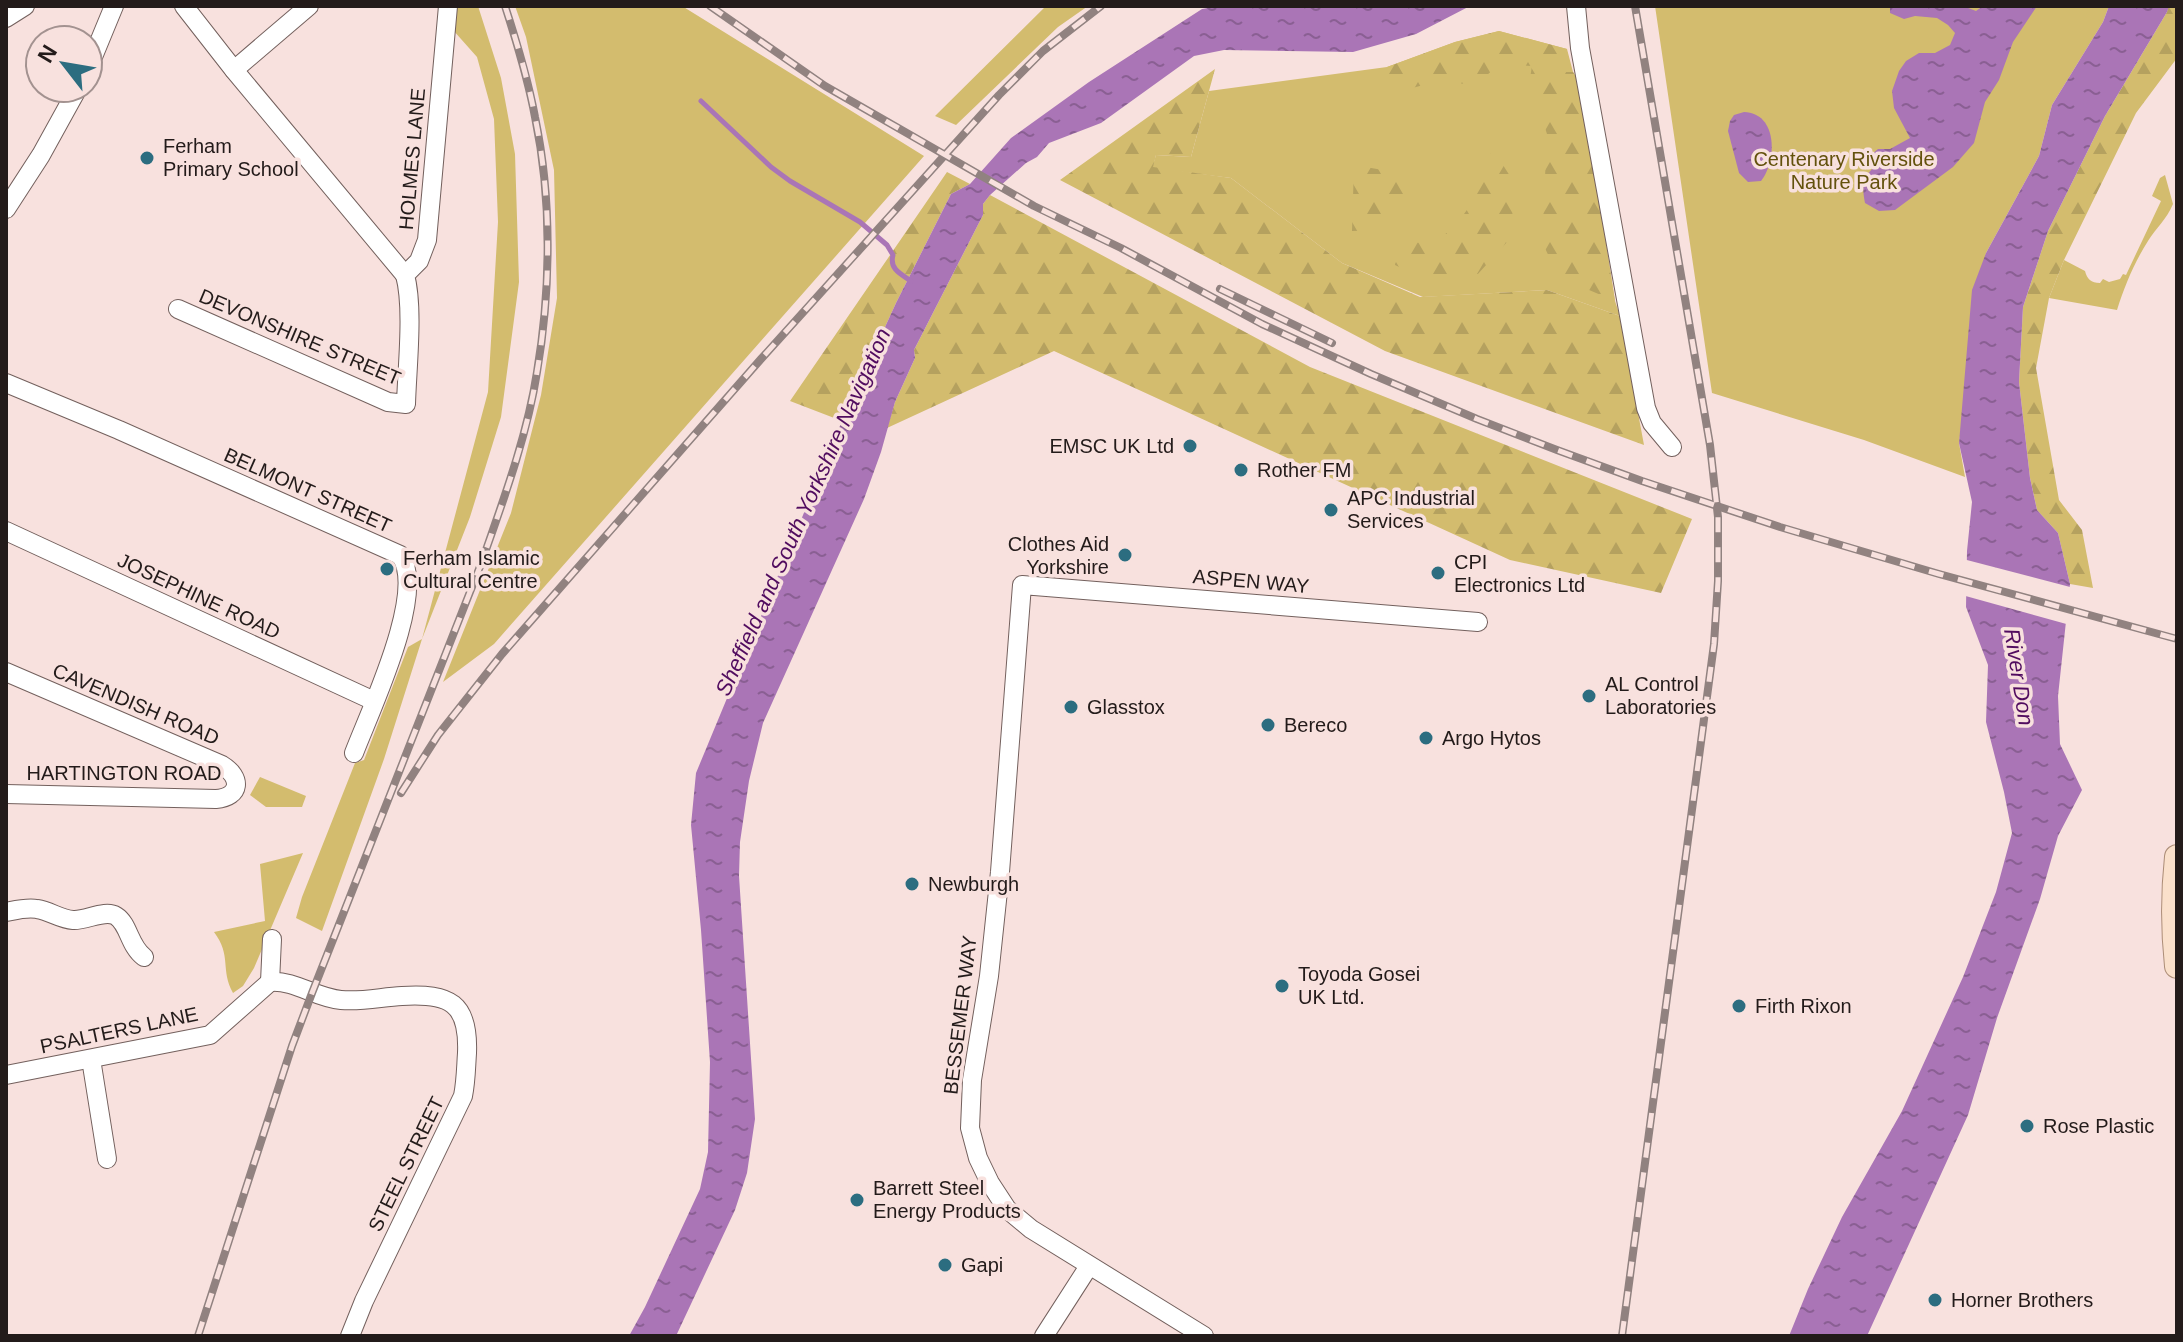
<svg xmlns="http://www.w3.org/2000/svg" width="2183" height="1342" font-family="Helvetica,sans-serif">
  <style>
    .green { fill: #d3bc6e }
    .forest { fill: url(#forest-firs) }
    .water { fill: url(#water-ripples) }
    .pier { fill: #f8e1de }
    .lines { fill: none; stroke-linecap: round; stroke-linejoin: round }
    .stream { stroke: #aa75b6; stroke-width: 5 }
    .minor-casing { stroke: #73605d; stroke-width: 20 }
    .major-casing { stroke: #ac8d77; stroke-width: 26 }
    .minor { stroke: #fff; stroke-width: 18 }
    .major { stroke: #fae0cb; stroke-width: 24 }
    .rail-casing { stroke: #918280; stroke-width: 8 }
    .rail { stroke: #f8e1de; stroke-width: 5; stroke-dasharray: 15; stroke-linecap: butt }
    .poi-dot { fill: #2c6d80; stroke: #f8e1de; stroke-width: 3 }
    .labels { text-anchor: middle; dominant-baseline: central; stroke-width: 7; stroke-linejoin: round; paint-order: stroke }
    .poi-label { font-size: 20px; fill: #231b1a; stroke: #f8e1de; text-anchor: start }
    .street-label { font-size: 20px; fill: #231b1a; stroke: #f8e1de }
    .park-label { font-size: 20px; fill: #63510c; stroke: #f8e1de }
    .water-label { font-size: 22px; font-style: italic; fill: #510c5f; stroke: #f8e1de }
  </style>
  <defs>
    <pattern id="forest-firs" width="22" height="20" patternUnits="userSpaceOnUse" patternTransform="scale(2)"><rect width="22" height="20" fill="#d3bc6e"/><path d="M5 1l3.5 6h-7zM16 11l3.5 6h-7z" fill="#b5a15f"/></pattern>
    <pattern id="water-ripples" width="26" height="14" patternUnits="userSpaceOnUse" patternTransform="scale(2)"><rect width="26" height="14" fill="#aa75b6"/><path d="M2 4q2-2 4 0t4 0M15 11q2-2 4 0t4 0" fill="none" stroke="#8a5f93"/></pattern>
  </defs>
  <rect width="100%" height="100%" fill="#f8e1de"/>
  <g class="green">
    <path d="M456,6H478L501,78L515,154L519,282L501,417L470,517L422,639L384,759L322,931L296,918L302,897L355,763L364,760L408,647L422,639L488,392L498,222L494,119L477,57L453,30Z"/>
    <path d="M515,6H682L924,156L494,644L443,682L511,513L541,395L557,298L554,170L526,37Z"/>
    <path d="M1046,6H1088L1058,27L956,125L935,116Z"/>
    <path d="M1655,6H2109L2103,22L2052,105L2039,156L1986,253L1959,443L1965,477L1864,440L1712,393Z"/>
    <path d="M1499,31L1567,49L1573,72L1581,85L1615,301L1620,316L1547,290L1423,297L1342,263L1231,178L1152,168L1156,155L1191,157L1209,91L1387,67L1455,42Z"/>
    <path d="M2165,175L2173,204C2167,219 2156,228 2148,241C2134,263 2125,285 2117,310L2049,298L2064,260L2085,271C2087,279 2091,283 2100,283L2103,279L2109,282L2120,279L2123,274L2126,275L2161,201L2152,196L2160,178Z"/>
    <path d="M260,777L306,796L302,807H266L250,795Z"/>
    <path d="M303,853L254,968L243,986L233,993C220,969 232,956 214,932L265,921L260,864Z"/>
  </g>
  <g class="forest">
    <path d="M2168,6H2177V58L2136,113L2064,260L2049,298L2036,368L2059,500L2082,530L2093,588L2070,584L2058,533L2037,510L2030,478L2019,382L2023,307L2048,231L2105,116L2167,12Z"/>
    <path d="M1499,31L1567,49L1550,58L1555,72H1573L1581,85L1615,301L1582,287L1555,269L1542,242L1547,134L1537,103L1527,97L1532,66L1500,64L1475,85L1438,81L1394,93L1387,67L1455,42Z"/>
    <path d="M1215,69L1191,157L1156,155L1153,167L1231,178L1342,263L1420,297L1547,290L1620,316L1644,445L1385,351L1060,180Z"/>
    <path d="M1494,151L1517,187L1508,241L1477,275L1435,284L1395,265L1397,247L1411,242L1435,244L1459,221L1474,200L1473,169Z"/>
    <path d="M1354,165L1423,177L1413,188L1388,204L1389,230L1352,231Z"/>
    <path d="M947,172L970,184L951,194L896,303L842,421L790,401Z"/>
    <path d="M990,195L1310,367L1692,519L1661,593L1510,560L1054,351L887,428L895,402L915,358L914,350L983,215V204Z"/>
  </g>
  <g class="water">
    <path d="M1219,6H1309L1332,8L1338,6H1470L1416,34L1353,52L1224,50L1194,56L1101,123L1049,143L1037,157L1026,163L990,195L983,204V215L914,350L915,358L895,402L881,452L864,499L763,723L749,781L740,842L739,876L755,1119L747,1173L735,1210L676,1336H629L645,1307L700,1189L708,1152L710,1062L701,930L691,825L696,773L842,421L896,303L951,194L970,184L1011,138L1089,82L1202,9Z"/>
    <path d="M1890,6H1963L1976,11L1983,6H2037L2013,42L1999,80L1985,102L1974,143L1953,167L1895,210L1879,211L1865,203C1862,187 1862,179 1873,168L1870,156L1878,149H1890L1910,138L1894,108L1892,91L1899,71L1906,61L1919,53H1935L1950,45L1955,33L1948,25L1937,18L1915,16L1904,19L1890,13Z"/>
    <path d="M2109,6H2169L2167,12L2105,116L2048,231L2023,307L2019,382L2030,478L2037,510L2058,533L2070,584L2058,696L2060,744L2082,790L2058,836L2040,899L1997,1018L1968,1115L1867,1336H1789L1808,1289L1842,1217L1902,1111L1963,977L1996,892L2012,833L2004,792L1986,722L1988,665L1966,607L1967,551L1972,502L1959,443L1972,290L1986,253L2039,156L2052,105L2103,22Z"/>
    <path d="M1744,112C1778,113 1777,161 1761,181L1748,182L1739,173L1728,131L1730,121L1734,115Z"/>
  </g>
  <path class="pier" d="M1963,559L2074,588L2070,625L1962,595Z"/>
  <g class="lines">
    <path class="stream" d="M701,101L771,167L790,181L860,222L887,245L893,255C889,269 901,274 911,281"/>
    <defs>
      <g id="minor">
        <path d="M184,6L234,70L405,275"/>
        <path d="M1576,6L1580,48L1646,408L1652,423L1672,447"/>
        <path d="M6,18L25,6"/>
        <path d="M88,69L114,6"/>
        <path d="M234,70L309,6"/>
        <path d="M6,209L41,155L78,88"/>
        <path d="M178,309L388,402L406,404C407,368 414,308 405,275L419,261L427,240L448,6"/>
        <path d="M6,383L119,430L400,555C428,591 369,713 354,753"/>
        <path d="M6,531L374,701"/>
        <path d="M6,672L222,765C242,777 241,797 216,799L6,794"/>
        <path d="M6,912C16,910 27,907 37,909C50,911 60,919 73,920C86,921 105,909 116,916C129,924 129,946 144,957"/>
        <path d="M270,982C295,980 316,998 341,1000C362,1002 382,997 402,996C450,993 469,1003 467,1053C466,1067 466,1081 463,1096L364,1301L350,1336"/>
        <path d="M270,982L272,939"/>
        <path d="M91,1059L107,1159"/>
        <path d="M6,1075L210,1035L270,982"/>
        <path d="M1044,1336L1089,1266"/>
        <path d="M1204,1336L1031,1229L1007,1209L990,1183L978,1158L970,1128L972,1080L989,976L1000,872L1022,585L1478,622"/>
      </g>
      <path id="major" d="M2177,857C2173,894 2173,929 2177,966"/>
    </defs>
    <use href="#minor" class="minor-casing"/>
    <use href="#major" class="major-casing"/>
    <use href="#minor" class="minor"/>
    <use href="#major" class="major"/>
    <defs>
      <g id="rail">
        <path d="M710,6L825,86L1034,206L1121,248L1262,324L1371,374L1477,419L1557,450L1642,481L1780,527L1939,574L2177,639"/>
        <path d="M1220,289L1332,343"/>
        <path d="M401,793L438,735L502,654L761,359L999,95L1043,51L1101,6"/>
        <path d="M198,1336L292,1046L312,993L481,564C503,501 527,437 537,372C551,289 552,199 535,117C528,79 517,43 505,6"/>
        <path d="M1622,1336L1714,644L1718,581V517L1710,445L1635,6"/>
      </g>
    </defs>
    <use href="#rail" class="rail-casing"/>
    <use href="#rail" class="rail"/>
  </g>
  <g class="poi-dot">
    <circle cx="147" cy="158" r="8"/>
    <circle cx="1190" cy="446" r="8"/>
    <circle cx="1241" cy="470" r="8"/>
    <circle cx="1331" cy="510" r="8"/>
    <circle cx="1125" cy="555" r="8"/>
    <circle cx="387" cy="569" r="8"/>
    <circle cx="1438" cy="573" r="8"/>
    <circle cx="1589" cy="696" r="8"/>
    <circle cx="1071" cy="707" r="8"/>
    <circle cx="1268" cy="725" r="8"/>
    <circle cx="1426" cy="738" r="8"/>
    <circle cx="912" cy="884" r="8"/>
    <circle cx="1282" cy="986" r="8"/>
    <circle cx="1739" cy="1006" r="8"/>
    <circle cx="2027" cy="1126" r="8"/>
    <circle cx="857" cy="1200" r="8"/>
    <circle cx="945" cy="1265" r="8"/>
    <circle cx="1935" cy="1300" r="8"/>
  </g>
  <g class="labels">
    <g class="poi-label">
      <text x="163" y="146">Ferham<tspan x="163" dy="23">Primary School</tspan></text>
      <text x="1174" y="446" text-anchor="end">EMSC UK Ltd</text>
      <text x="1257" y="470">Rother FM</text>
      <text x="1347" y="498">APC Industrial<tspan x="1347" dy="23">Services</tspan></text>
      <text x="1109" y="544" text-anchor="end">Clothes Aid<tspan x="1109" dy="23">Yorkshire</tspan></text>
      <text x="403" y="558">Ferham Islamic<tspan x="403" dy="23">Cultural Centre</tspan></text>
      <text x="1454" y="562">CPI<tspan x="1454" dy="23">Electronics Ltd</tspan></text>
      <text x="1605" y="684">AL Control<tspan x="1605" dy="23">Laboratories</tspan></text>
      <text x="1087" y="707">Glasstox</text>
      <text x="1284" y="725">Bereco</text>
      <text x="1442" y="738">Argo Hytos</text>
      <text x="928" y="884">Newburgh</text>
      <text x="1298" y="974">Toyoda Gosei<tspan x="1298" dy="23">UK Ltd.</tspan></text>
      <text x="1755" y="1006">Firth Rixon</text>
      <text x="2043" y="1126">Rose Plastic</text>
      <text x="873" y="1188">Barrett Steel<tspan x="873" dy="23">Energy Products</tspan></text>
      <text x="961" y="1265">Gapi</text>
      <text x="1951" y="1300">Horner Brothers</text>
    </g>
    <g class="street-label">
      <text transform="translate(412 159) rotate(-85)">HOLMES LANE</text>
      <text transform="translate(300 337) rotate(23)">DEVONSHIRE STREET</text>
      <text transform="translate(308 490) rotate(24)">BELMONT STREET</text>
      <text transform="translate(1251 581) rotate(5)">ASPEN WAY</text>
      <text transform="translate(199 596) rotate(25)">JOSEPHINE ROAD</text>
      <text transform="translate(136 704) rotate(23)">CAVENDISH ROAD</text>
      <text x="124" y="773">HARTINGTON ROAD</text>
      <text transform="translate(960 1015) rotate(-83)">BESSEMER WAY</text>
      <text transform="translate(119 1030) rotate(-12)">PSALTERS LANE</text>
      <text transform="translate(406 1164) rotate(-64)">STEEL STREET</text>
    </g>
    <g class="park-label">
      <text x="1844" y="159">Centenary Riverside<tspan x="1844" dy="23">Nature Park</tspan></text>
    </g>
    <g class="water-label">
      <text transform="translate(803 512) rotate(-66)">Sheffield and South Yorkshire Navigation</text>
      <text transform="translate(2019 677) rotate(81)">River Don</text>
    </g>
  </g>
  <rect width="2183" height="1342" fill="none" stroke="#231b1a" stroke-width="16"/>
  <g transform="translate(64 64) rotate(301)"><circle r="38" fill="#f8e1de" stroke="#a39290" stroke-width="2"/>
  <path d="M0-6L14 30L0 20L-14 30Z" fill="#2c6d80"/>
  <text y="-12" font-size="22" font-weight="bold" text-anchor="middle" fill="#231b1a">N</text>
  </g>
</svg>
